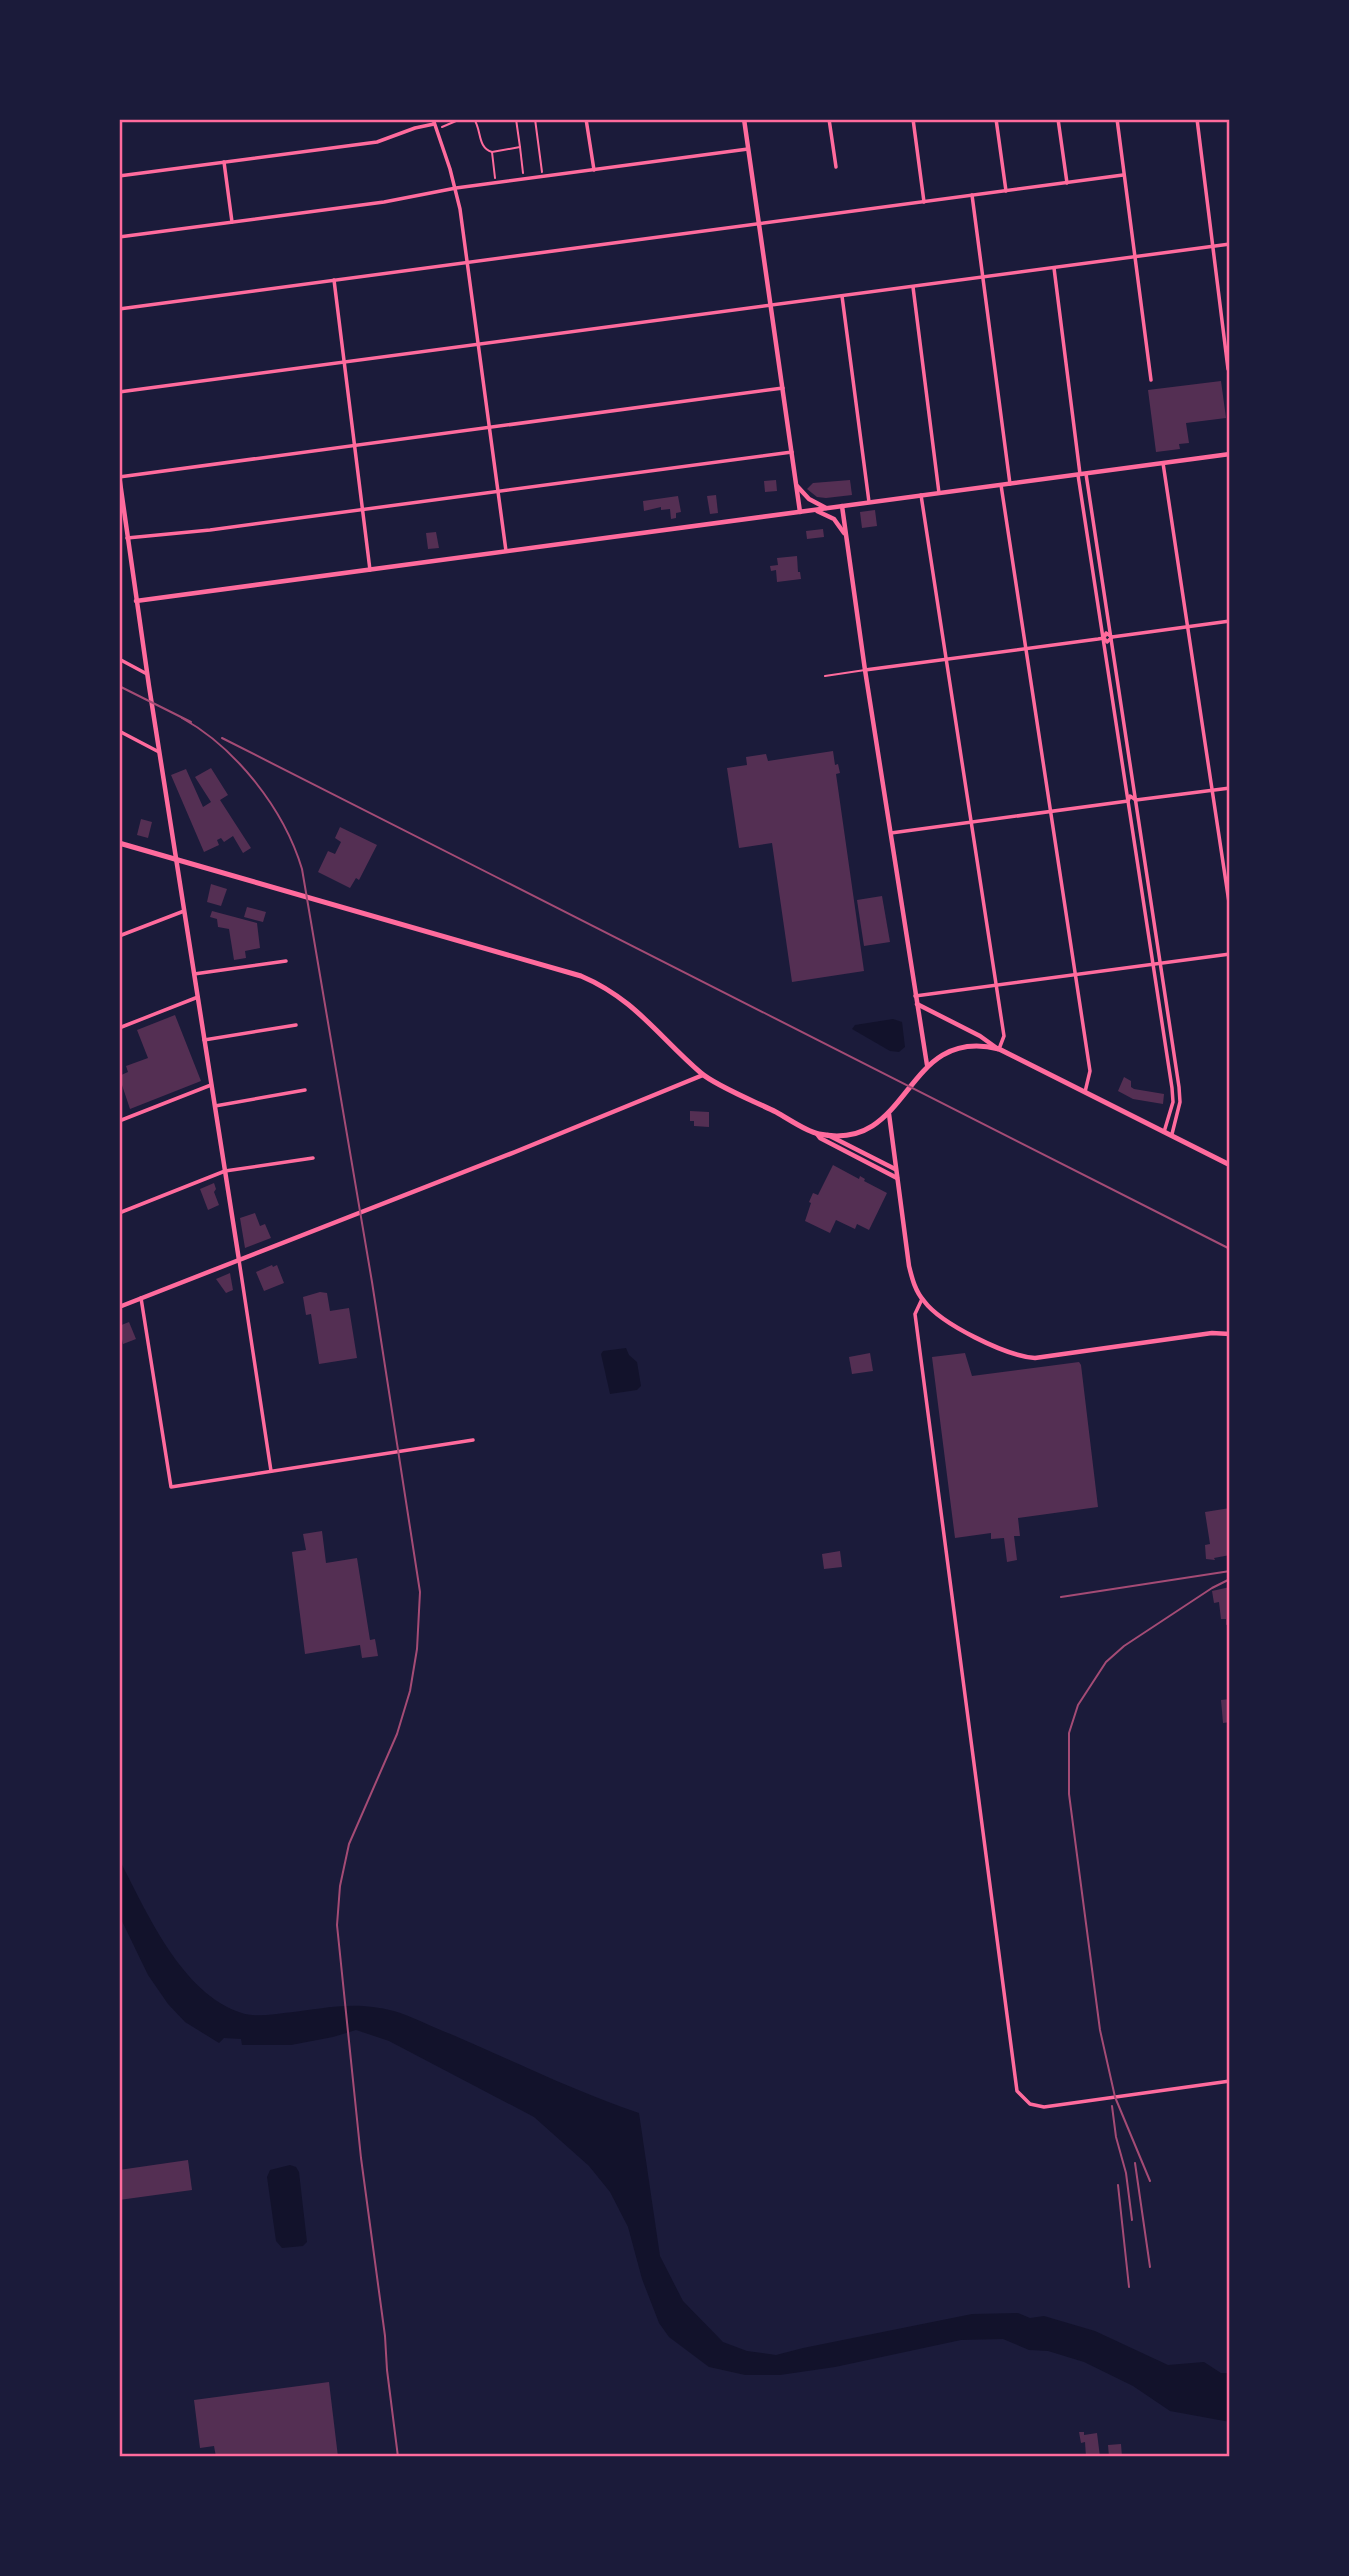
<svg xmlns="http://www.w3.org/2000/svg" width="1349" height="2576" font-family="'Noto Sans',sans-serif">
  <style>
    .water { fill: #12122b }
    .building { fill: #542f53 }
    .lines { fill: none; stroke-linecap: round; stroke-linejoin: round }
    .path { stroke: #ff6b9d; stroke-width: 2 }
    .service { stroke: #ff6b9d; stroke-width: 2 }
    .minor { stroke: #ff6b9d; stroke-width: 3.5 }
    .tertiary { stroke: #ff6b9d; stroke-width: 4.5 }
    .secondary { stroke: #ff6b9d; stroke-width: 4.5 }
    .primary { stroke: #ff6b9d; stroke-width: 5 }
    .rail { stroke: #a44b75; stroke-width: 2 }
    .neatline { fill: none; stroke: #ff6b9d; stroke-width: 2.5 }
  </style>
  <rect width="100%" height="100%" fill="#1b1b3a"/>
  <g class="water">
    <path d="M893,1019L902,1022L905,1047L899,1052L890,1051L852,1029L855,1025Z"/>
    <path d="M626,1348L629,1355L637,1362L641,1386L637,1390L610,1394L601,1354L603,1351Z"/>
    <path d="M119,1859C146,1910 181,1994 242,2013C253,2017 272,2015 284,2013C324,2009 352,2000 394,2011C414,2017 434,2028 453,2035C514,2061 576,2092 639,2113L660,2256L683,2301L723,2342L747,2351L776,2355L803,2348L972,2314L1018,2313L1030,2318L1044,2316L1095,2331L1168,2365L1204,2362L1221,2373H1230V2422L1170,2411L1133,2386L1084,2362L1048,2351L1029,2350L1003,2339L961,2340L835,2367L780,2375H745L709,2367L669,2337L659,2323L642,2279L628,2227L610,2192L589,2166L534,2117L389,2041L356,2030L333,2037L291,2045H242L241,2039L224,2038L219,2043L185,2022L168,2004L148,1975L119,1915Z"/>
    <path d="M290,2165L296,2167L299,2172L307,2242L303,2246L282,2248L276,2241L267,2177L270,2170Z"/>
  </g>
  <g class="building">
    <path d="M1221,381L1226,418L1186,423L1189,443L1179,444L1180,449L1156,452L1148,390Z"/>
    <path d="M776,480L777,491L765,492L764,481Z"/>
    <path d="M850,480L852,495L826,498L817,497L807,489L813,483Z"/>
    <path d="M716,495L718,513L710,514L707,496Z"/>
    <path d="M678,496L681,512L676,513V518L671,519L670,509L661,510V507L644,511L643,501Z"/>
    <path d="M875,510L877,526L862,528L860,512Z"/>
    <path d="M823,529L824,537L807,539L806,531Z"/>
    <path d="M436,532L439,548L428,549L426,533Z"/>
    <path d="M797,556L798,572H800L801,579L777,582L776,570L771,571L770,566L778,565L777,558Z"/>
    <path d="M833,751L835,765L838,764L840,773L836,774L864,971L792,982L772,843L739,848L727,768L747,765L746,757L766,754L768,761Z"/>
    <path d="M211,768L228,795L220,800L251,848L243,853L233,836L224,842L221,838L217,840L219,845L204,852L171,775L186,769L203,807L211,802L195,777Z"/>
    <path d="M141,819L152,822L148,838L137,835Z"/>
    <path d="M340,827L377,845L359,880L356,878L350,888L318,872L328,851L335,854L341,842L335,838Z"/>
    <path d="M211,884L227,889L221,906L207,902Z"/>
    <path d="M882,896L890,942L864,946L857,900Z"/>
    <path d="M247,907L266,912L263,922L244,917Z"/>
    <path d="M212,911L257,923L260,948L245,951L246,958L234,960L229,929L218,927L217,919L210,917Z"/>
    <path d="M175,1015L201,1081L130,1109L119,1076L128,1072L126,1066L148,1058L137,1030Z"/>
    <path d="M1124,1077L1131,1081V1087L1134,1089L1164,1094L1163,1104L1133,1099L1118,1091Z"/>
    <path d="M690,1111L709,1112V1127L694,1126V1121H690Z"/>
    <path d="M833,1165L859,1179L860,1176L865,1179L864,1181L887,1193L869,1230L857,1224L855,1229L836,1220L830,1233L805,1221L811,1203L809,1202L813,1193L818,1195Z"/>
    <path d="M214,1183L216,1189L214,1192L219,1205L208,1210L200,1189Z"/>
    <path d="M255,1213L260,1226L265,1224L271,1238L245,1248L240,1218Z"/>
    <path d="M272,1265L273,1267L277,1265L284,1283L264,1291L256,1272Z"/>
    <path d="M230,1273L233,1290L226,1293L216,1279Z"/>
    <path d="M320,1292L327,1293L330,1311L349,1308L357,1358L319,1364L311,1314L306,1315L303,1297Z"/>
    <path d="M129,1322L136,1339L123,1344L119,1326Z"/>
    <path d="M870,1353L873,1371L852,1374L849,1357Z"/>
    <path d="M965,1353L972,1376L1079,1362L1081,1365L1098,1507L1018,1518L1020,1536H1014L1017,1560L1007,1562L1004,1538L991,1539V1533L955,1538L932,1357Z"/>
    <path d="M1230,1508V1555L1214,1558L1215,1560L1206,1559L1205,1545L1210,1544L1205,1512Z"/>
    <path d="M322,1531L326,1563L357,1558L370,1640L375,1639L378,1656L362,1658L360,1645L305,1654L292,1552L306,1550L303,1534Z"/>
    <path d="M840,1551L842,1567L824,1569L822,1554Z"/>
    <path d="M1230,1587V1624L1226,1625V1619H1221L1219,1602L1214,1603L1212,1591Z"/>
    <path d="M1230,1699V1722L1223,1723L1221,1700Z"/>
    <path d="M188,2160L192,2190L119,2200V2170Z"/>
    <path d="M329,2382L338,2457H216L214,2446L200,2448L194,2400Z"/>
    <path d="M1079,2432H1084V2435L1097,2433L1100,2457H1086L1085,2442L1081,2443Z"/>
    <path d="M1121,2444L1122,2457H1109L1108,2445Z"/>
  </g>
  <g class="lines">
    <g class="path">
      <path d="M474,119C482,131 477,147 492,152"/>
      <path d="M535,119L542,172"/>
      <path d="M442,127L456,121L467,119"/>
      <path d="M520,147L523,173"/>
      <path d="M495,178L492,152L520,147L516,119"/>
    </g>
    <path class="service" d="M825,676L865,670"/>
    <g class="minor">
      <path d="M433,119L450,169L460,209L506,551"/>
      <path d="M586,119L594,170"/>
      <path d="M829,119L836,167"/>
      <path d="M913,119L924,202"/>
      <path d="M996,119L1006,191"/>
      <path d="M1058,119L1067,183"/>
      <path d="M1117,119L1151,380"/>
      <path d="M1197,119L1228,369"/>
      <path d="M224,162L232,222"/>
      <path d="M119,176L377,142L415,128L434,124"/>
      <path d="M972,195L1010,484"/>
      <path d="M119,237L384,202L456,188L748,149"/>
      <path d="M1054,268L1080,474"/>
      <path d="M334,280L370,570"/>
      <path d="M913,287L939,493"/>
      <path d="M842,296L869,502"/>
      <path d="M119,309L1123,175"/>
      <path d="M119,392L1230,244"/>
      <path d="M1163,463L1230,909"/>
      <path d="M1086,474L1179,1087L1180,1102L1172,1134"/>
      <path d="M1078,475L1172,1088L1173,1102L1164,1132"/>
      <path d="M119,477L783,388"/>
      <path d="M1001,485L1090,1071L1085,1092"/>
      <path d="M921,495L1004,1036L999,1049"/>
      <path d="M127,538L210,530L792,452"/>
      <path d="M1105,636L1106,633L1112,637L1230,621"/>
      <path d="M119,659L147,674"/>
      <path d="M865,670L1098,639L1104,638L1107,642L1112,637"/>
      <path d="M119,731L159,752"/>
      <path d="M891,833L1128,801L1130,796L1136,800L1230,788"/>
      <path d="M119,936L184,911"/>
      <path d="M194,974L286,961"/>
      <path d="M915,996L1230,954"/>
      <path d="M119,1028L198,997"/>
      <path d="M204,1040L296,1025"/>
      <path d="M215,1106L305,1090"/>
      <path d="M119,1121L211,1085"/>
      <path d="M119,1213L225,1171L313,1158"/>
      <path d="M239,1260L271,1471"/>
      <path d="M141,1298L171,1487L473,1440"/>
      <path d="M922,1299L915,1314L1017,2091L1030,2104L1044,2107L1230,2081"/>
    </g>
    <g class="tertiary">
      <path d="M744,119L800,512"/>
      <path d="M797,486L809,499L826,508"/>
      <path d="M842,506L865,670L927,1065"/>
      <path d="M817,511L834,519L844,533"/>
      <path d="M136,601L1230,454"/>
      <path d="M917,1004L980,1036L998,1049"/>
      <path d="M889,1114L909,1266C912,1278 915,1291 924,1301C941,1324 1006,1356 1035,1358L1212,1333L1230,1334"/>
      <path d="M817,1134L820,1138L897,1178"/>
      <path d="M828,1135L895,1169"/>
    </g>
    <g class="secondary">
      <path d="M119,475L149,686L239,1260"/>
      <path d="M119,1307L515,1152L703,1075"/>
    </g>
    <path class="primary" d="M119,843L581,976C635,999 658,1036 701,1073C716,1086 756,1102 776,1112C789,1119 805,1131 819,1134C913,1153 902,1025 999,1049L1230,1165"/>
    <g class="rail">
      <path d="M119,686L191,722"/>
      <path d="M182,718C236,748 284,809 302,869L372,1282L420,1592L417,1649L410,1691L397,1734L349,1844L340,1886L337,1925L361,2158L385,2336L387,2370L398,2457"/>
      <path d="M222,738L1230,1249"/>
      <path d="M1061,1597L1230,1571"/>
      <path d="M1112,2106L1116,2137L1126,2173L1132,2220"/>
      <path d="M1135,2163L1150,2267"/>
      <path d="M1150,2181L1115,2097L1100,2030L1069,1794V1733L1078,1705L1106,1662L1124,1646L1212,1588L1230,1579"/>
      <path d="M1118,2185L1129,2287"/>
    </g>
  </g>
  <rect width="1349" height="2576" fill="none" stroke="#1b1b3a" stroke-width="242"/>
  <rect x="121" y="121" width="1107" height="2334" class="neatline"/>
</svg>
